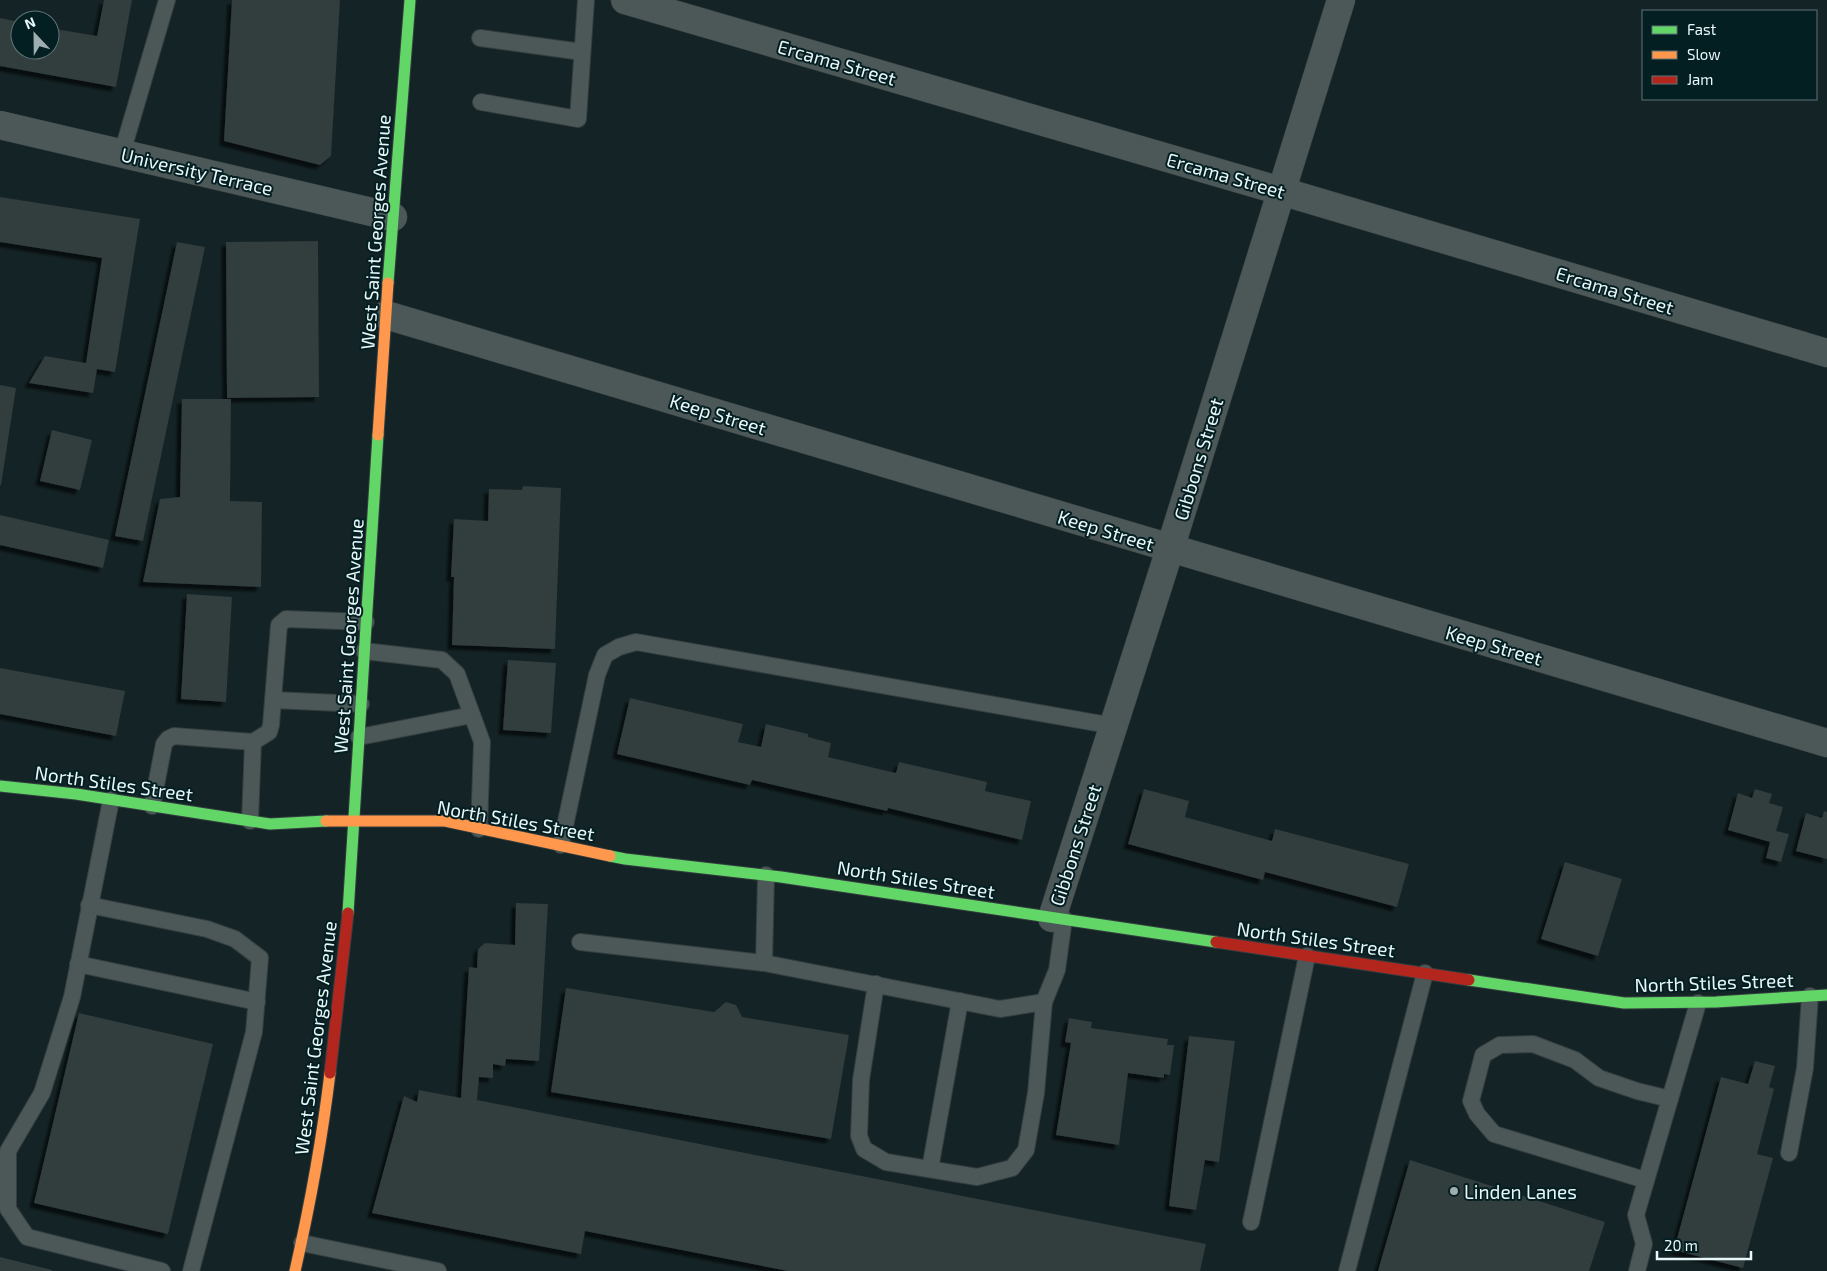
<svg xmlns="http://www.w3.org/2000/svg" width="1827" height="1271" font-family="'Exo 2',sans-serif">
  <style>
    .building { fill: #313c3e; filter: url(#shadow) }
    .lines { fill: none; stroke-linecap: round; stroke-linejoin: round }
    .lane-casing { stroke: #343e40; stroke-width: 18 }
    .street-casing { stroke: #343e40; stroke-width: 29 }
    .fast-casing { stroke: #343e40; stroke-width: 13 }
    .slow-casing { stroke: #343e40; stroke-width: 13 }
    .jam-casing { stroke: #343e40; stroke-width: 13 }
    .lane { stroke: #4c5757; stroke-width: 16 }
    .street { stroke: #4c5757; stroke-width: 28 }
    .fast { stroke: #63d668; stroke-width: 11 }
    .slow { stroke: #ff974d; stroke-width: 11 }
    .jam { stroke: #b3261e; stroke-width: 11 }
    .poi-dot { fill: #9eadaf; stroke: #041f22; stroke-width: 2 }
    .labels { text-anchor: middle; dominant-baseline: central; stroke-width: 4; stroke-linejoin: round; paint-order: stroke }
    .street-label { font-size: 19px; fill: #e8f7f9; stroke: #041f22 }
    .poi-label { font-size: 19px; fill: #e8f7f9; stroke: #041f22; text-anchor: start }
  </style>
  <defs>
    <filter id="shadow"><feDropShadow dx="-4.5" dy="4.5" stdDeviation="1" flood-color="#0009"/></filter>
  </defs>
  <rect width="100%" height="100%" fill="#142325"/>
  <g class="building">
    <path d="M104,0H132L116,87L0,66V18L20,22V50H50V28L97,36Z"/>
    <path d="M232,0H340L331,156L320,165L224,141Z"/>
    <path d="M0,197L140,219L115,372L97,369L93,393L29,383L45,356L86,363L102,258L0,242Z"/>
    <path d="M318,241L319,397L227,398L226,242Z"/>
    <path d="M177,242L205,247L143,541L115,536Z"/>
    <path d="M0,385L16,388L1,485H0Z"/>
    <path d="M182,399H231L230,501L262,502L261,587L143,582L160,499L180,497Z"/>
    <path d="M52,430L92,440L80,490L40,481Z"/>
    <path d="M523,486L561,488L555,649L452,645L454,577H451L454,519L488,521L489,489L522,490Z"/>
    <path d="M0,515L109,540L103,568L0,545Z"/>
    <path d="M187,594L232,597L226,702L181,699Z"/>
    <path d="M508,660L556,663L551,733L503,730Z"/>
    <path d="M0,668L125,691L116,736L0,714Z"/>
    <path d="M630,698L743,724L738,742L761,747L766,724L808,734V737L831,743L828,757L896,773L899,762L987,782L985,791L1031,801L1022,840L888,808L887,811L752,780L750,785L617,754Z"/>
    <path d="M1144,789L1189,801L1185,817L1272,841L1275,829L1409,864L1397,907L1265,872L1263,880L1128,844Z"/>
    <path d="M1755,789L1772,794L1769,803L1783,807L1776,831L1789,834L1781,862L1766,858L1770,842L1728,830L1738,793L1752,798Z"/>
    <path d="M1824,811L1827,812V859L1796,851L1806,813L1822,818Z"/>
    <path d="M1565,862L1622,879L1598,956L1541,939Z"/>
    <path d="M516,903L548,904L539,1061L506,1059L505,1066L493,1064V1078L479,1077L477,1100L1206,1244L1200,1271H788L585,1231L581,1254L372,1213L404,1096L417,1102L419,1090L461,1098L469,967L477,968L478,949L485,943L515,945Z"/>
    <path d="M566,988L714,1012L726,1002L736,1005L742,1017L849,1035L831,1139L551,1092Z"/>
    <path d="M79,1013L213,1044L168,1234L34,1203Z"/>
    <path d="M1069,1018L1092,1022L1091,1028L1168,1039L1167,1045H1174L1170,1075L1164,1074V1078L1128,1073L1119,1145L1056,1135L1071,1043L1065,1042Z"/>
    <path d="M1189,1036L1235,1041L1219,1162L1205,1160L1196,1210L1169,1206Z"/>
    <path d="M1755,1061L1775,1066L1769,1087L1774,1089L1757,1154L1773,1158L1743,1268L1674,1250L1721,1077L1748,1084Z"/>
    <path d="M1410,1160L1605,1222L1589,1271H1378Z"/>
    <path d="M0,1257L52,1270V1271H0Z"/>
  </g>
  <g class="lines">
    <defs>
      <g id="lane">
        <path d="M480,38L582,52"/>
        <path d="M481,102L578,119L586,0"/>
        <path d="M122,153L167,0"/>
        <path d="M364,651L442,660L457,674L482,742L479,829"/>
        <path d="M273,700L361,704"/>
        <path d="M359,737L472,715"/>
        <path d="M111,800L72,997L42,1093L8,1151V1209L27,1237L162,1271"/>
        <path d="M152,806L164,744L168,739L174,736L253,742L269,732L271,725L279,625L286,619L366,622"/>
        <path d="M250,821L253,742"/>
        <path d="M561,845L597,675L605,655L619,647L636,642L1114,726"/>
        <path d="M89,905L207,929L235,939L260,958L254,1032L191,1271"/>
        <path d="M580,942L764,963L1000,1009L1044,1002L1057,970L1064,919"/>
        <path d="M764,963L766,875"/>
        <path d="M78,964L257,1002"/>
        <path d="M876,984L861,1080L859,1136L864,1149L886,1162L977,1177L1012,1168L1026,1150L1036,1093L1044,1002"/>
        <path d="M1789,1153L1805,1068L1810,996"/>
        <path d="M930,1169L960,1001"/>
        <path d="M1645,1180L1494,1134L1477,1114L1471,1101L1483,1055L1500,1045L1533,1044L1575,1060L1599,1078L1637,1091L1670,1099"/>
        <path d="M1251,1222L1307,956"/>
        <path d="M302,1243L438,1271"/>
        <path d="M1347,1271L1425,973"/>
        <path d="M1637,1271L1644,1244L1636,1215L1698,1003"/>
      </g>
      <g id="street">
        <path d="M625,0L1281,191L1827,353"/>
        <path d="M0,125L393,217"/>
        <path d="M386,315L1827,743"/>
        <path d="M1052,918L1170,549L1341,0"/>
      </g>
      <g id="fast">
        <path d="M388,283L410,0"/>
        <path d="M0,786L76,794L270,824L326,821"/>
        <path d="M610,856L625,859L781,877L1216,942"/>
        <path d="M348,913L378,435"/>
        <path d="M1469,980L1624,1003L1716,1002L1827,995"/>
      </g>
      <g id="slow">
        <path d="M378,435L388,283"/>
        <path d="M326,821H445L610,856"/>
        <path d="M295,1271C310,1205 322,1140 330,1073"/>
      </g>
      <g id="jam">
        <path d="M1216,942L1469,980"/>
        <path d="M330,1073L348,913"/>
      </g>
    </defs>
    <use href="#lane" class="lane-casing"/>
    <use href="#street" class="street-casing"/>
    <use href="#fast" class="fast-casing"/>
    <use href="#slow" class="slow-casing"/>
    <use href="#jam" class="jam-casing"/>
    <use href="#lane" class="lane"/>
    <use href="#street" class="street"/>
    <use href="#fast" class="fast"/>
    <use href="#slow" class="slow"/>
    <use href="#jam" class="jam"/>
  </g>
  <circle class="poi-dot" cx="1454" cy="1191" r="5"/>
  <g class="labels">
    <g class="street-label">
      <text transform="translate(837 62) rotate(16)">Ercama Street</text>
      <text transform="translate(197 171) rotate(13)">University Terrace</text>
      <text transform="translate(1226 175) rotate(16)">Ercama Street</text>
      <text transform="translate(375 232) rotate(-86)">West Saint Georges Avenue</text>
      <text transform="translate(1615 290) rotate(17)">Ercama Street</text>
      <text transform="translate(718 414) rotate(17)">Keep Street</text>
      <text transform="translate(1198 459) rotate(-73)">Gibbons Street</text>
      <text transform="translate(1106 530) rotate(17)">Keep Street</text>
      <text transform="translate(348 636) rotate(-86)">West Saint Georges Avenue</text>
      <text transform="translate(1494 645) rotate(16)">Keep Street</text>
      <text transform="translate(114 783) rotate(8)">North Stiles Street</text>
      <text transform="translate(516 820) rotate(10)">North Stiles Street</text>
      <text transform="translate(1075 845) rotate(-72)">Gibbons Street</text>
      <text transform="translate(916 879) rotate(9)">North Stiles Street</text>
      <text transform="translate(1316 939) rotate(8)">North Stiles Street</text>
      <text transform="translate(1714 982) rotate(-2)">North Stiles Street</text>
      <text transform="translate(315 1038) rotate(-83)">West Saint Georges Avenue</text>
    </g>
    <g class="poi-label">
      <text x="1464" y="1191">Linden Lanes</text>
    </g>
  </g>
  <rect x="1642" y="10" width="175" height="90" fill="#041f22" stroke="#5f7578"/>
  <rect x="1652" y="26" width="25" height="8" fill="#63d668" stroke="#5f7578"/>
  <text x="1687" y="35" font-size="15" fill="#e8f7f9">Fast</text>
  <rect x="1652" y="51" width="25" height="8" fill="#ff974d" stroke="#5f7578"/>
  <text x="1687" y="60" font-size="15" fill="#e8f7f9">Slow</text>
  <rect x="1652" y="76" width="25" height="8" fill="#b3261e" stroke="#5f7578"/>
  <text x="1687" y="85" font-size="15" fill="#e8f7f9">Jam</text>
  <g transform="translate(35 35) rotate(338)"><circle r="24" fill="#041f22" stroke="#5f7578"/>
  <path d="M0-4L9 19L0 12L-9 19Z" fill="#9eadaf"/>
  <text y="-8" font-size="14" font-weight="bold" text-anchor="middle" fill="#e8f7f9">N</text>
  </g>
  <path d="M1657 1251v8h94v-8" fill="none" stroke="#e8f7f9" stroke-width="2.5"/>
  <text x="1664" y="1251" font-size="15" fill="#e8f7f9" stroke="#041f22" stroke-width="4" paint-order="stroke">20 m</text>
</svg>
